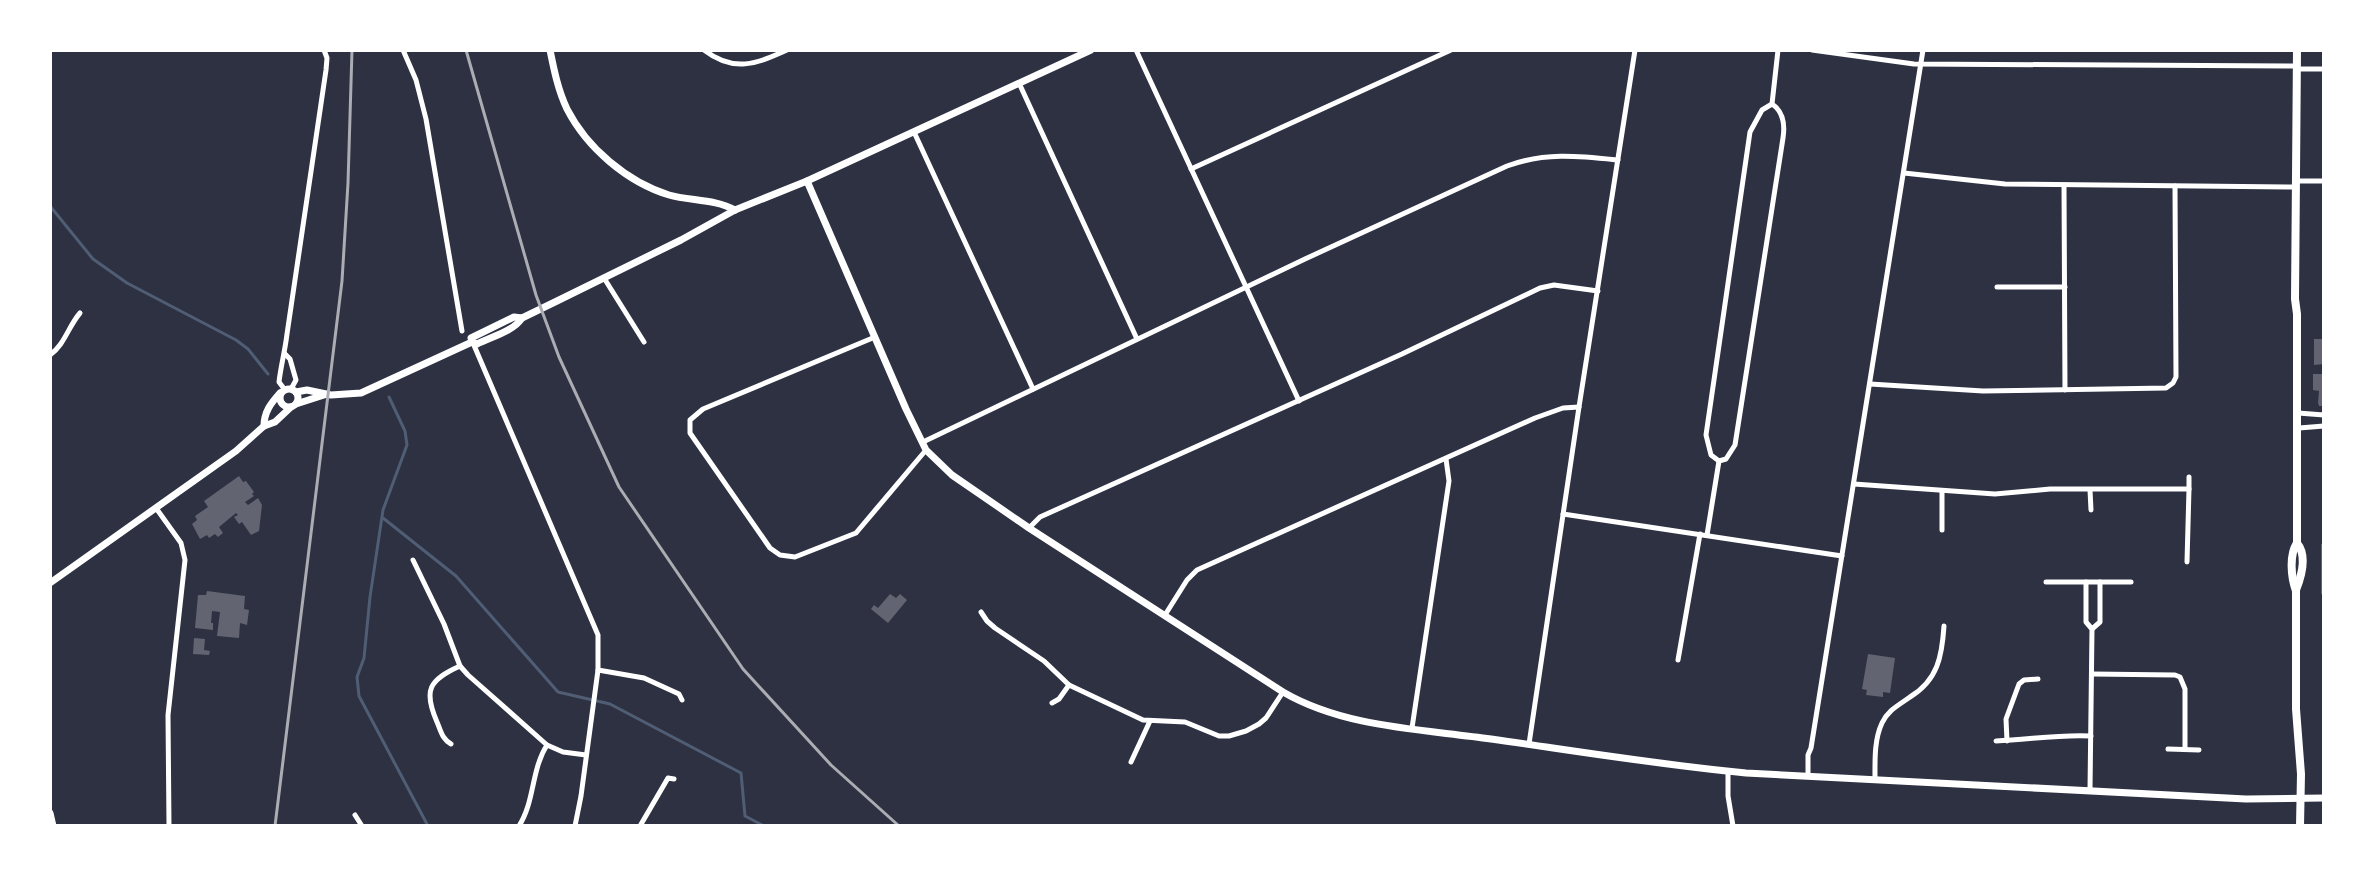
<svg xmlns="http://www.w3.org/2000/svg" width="2374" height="876" font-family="Signika,sans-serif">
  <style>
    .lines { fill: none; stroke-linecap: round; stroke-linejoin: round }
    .stream { stroke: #4f5d75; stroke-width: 3 }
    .building { fill: #626471 }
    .minor { stroke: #fff; stroke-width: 5 }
    .tertiary { stroke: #fff; stroke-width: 7 }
    .primary { stroke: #fff; stroke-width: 8 }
    .rail { stroke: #abadb3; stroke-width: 3 }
  </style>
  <rect width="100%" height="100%" fill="#2d3142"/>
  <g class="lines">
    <g class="stream">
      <path d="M50,206L93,259L127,283L236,340L248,349L268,374"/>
      <path d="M389,397L405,431L407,445L383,510L370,597L364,658L357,677L359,696L428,826"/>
      <path d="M383,518L456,576L558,692L610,704L741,773L745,816L764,826"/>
    </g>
  </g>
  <g class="building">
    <path d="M2314,339H2324V364L2314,365Z"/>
    <path d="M2313,374H2324V406H2319L2318,403L2319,391L2313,390Z"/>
    <path d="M239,476L243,482L246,481L254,492L252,494L254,496L245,502L248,505L258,498L262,505L259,531L251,535L242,522L239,524L234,517L238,515L236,513L219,527L223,533L218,537L215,534L209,538L207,535L200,539L192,524L197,520L195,516L208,507L204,501Z"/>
    <rect x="2321" y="544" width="3" height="50"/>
    <path d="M207,591L245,596L244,609L249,610L247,625L240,623L239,638L217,636L220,612L212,611L211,623H213V630L195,628L198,595H206Z"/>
    <path d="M890,594L896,598L900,594L907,600L888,623L871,609L874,605L878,608Z"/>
    <path d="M194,638L205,639L204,650L210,651L209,655L193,654Z"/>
    <path d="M1868,654L1895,658L1890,693L1883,692V697L1866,695L1867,690L1862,689Z"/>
  </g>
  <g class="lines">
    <g class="minor">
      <path d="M403,50L416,80L426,119L462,331"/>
      <path d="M704,50C734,73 756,64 787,50"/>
      <path d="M1136,50L1299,401"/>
      <path d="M1812,50L1914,64L2297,66"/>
      <path d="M2297,69H2324"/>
      <path d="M1019,83L1137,339"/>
      <path d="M914,132L1033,389"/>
      <path d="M1191,169L1451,50"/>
      <path d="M1904,173L2005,184L2296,187"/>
      <path d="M2297,181H2324"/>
      <path d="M2064,185L2065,390"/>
      <path d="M604,278L644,342"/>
      <path d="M1997,287H2065"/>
      <path d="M875,337L703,409L690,420V433L770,548L780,555L795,557L856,533L926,450"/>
      <path d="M473,343L598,635V670L581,796L575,826"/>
      <path d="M285,354L290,359L296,380L291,389"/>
      <path d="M50,355C65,344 68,327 80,313"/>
      <path d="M1870,384L1983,391L2166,388L2173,383L2176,377L2175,186"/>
      <path d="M285,390L279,382C281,365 285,351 287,334L326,70L327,58L324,50"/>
      <path d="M2298,413L2324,415"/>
      <path d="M2299,428L2324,426"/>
      <path d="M923,442L1305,259L1507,166C1545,152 1579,156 1618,160"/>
      <path d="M1719,461L1711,455L1706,435L1750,132L1762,110L1772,104"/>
      <path d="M1854,484L1995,494L2050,489H2189L2187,562"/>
      <path d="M2189,489V477"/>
      <path d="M2090,490L2091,510"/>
      <path d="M156,508L181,543L185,560L168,715L169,826"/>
      <path d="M1563,514L1842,556"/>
      <path d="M1029,528L1040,517L1402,354L1540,288L1554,285L1598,291"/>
      <path d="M1942,530V491"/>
      <path d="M1707,535L1719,461L1726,459L1735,445L1783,138C1785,125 1784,112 1772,104L1778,50"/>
      <path d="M413,560L444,624L460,666"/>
      <path d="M2046,582H2131"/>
      <path d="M2086,582V622L2092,629L2090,790"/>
      <path d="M981,612L987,621L995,628L1044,661L1069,685L1143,720L1185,722L1219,736H1229L1246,731L1259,724L1266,718L1283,692"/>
      <path d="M1165,615L1187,580L1197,570L1535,418L1563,408L1579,407"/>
      <path d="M2092,629L2100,622V582"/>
      <path d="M1678,660L1700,534"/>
      <path d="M598,670L644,678L679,694L682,700"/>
      <path d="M2092,674L2175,675L2180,677L2185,689V749"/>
      <path d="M1052,703L1059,699L1069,685"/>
      <path d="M1412,728L1449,481L1446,459"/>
      <path d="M1996,741C2028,740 2059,734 2091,736"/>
      <path d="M2007,741L2006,719L2019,684L2024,680L2038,679"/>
      <path d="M451,744C442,739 441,731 437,722C423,690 429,680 460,666L468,675L547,745L563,752L586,755"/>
      <path d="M1529,744L1579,407L1635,50"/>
      <path d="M2168,749L2199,750"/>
      <path d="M1131,762L1150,721"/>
      <path d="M1728,772V796L1733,826"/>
      <path d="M1808,776V755L1811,748L1923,50"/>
      <path d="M1875,780C1875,761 1874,740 1882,723C1888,710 1899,705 1910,697C1938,680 1942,656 1944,626"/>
      <path d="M355,815L362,826"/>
      <path d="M519,826C535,801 531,770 547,745"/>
      <path d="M640,826L668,778L674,779"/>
    </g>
    <g class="tertiary">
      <path d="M550,50C554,70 558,90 567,109C587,148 627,182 669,195C690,201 715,199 735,210"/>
      <path d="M807,181L906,409L926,450L952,475L1029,528L1283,692C1345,728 1422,729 1491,739C1576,751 1661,765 1746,773L2246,799L2324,798"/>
      <path d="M472,342L471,338L514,317L522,318L557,301L681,240L735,210L807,181L1091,50"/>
      <circle cx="289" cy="398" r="9"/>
      <path d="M296,392L307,390L331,395L361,393L472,342L477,344C491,337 514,331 522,318"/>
      <path d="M296,404L324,395"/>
      <path d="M264,426C264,412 271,403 280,393"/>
      <path d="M50,583L236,451L264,426L275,422L291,407"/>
      <path d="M50,813L53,826"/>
    </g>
    <g class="primary">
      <path d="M2297,50L2295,299L2297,314V543C2289,555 2291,577 2296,591V709L2301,774L2300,826"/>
      <path d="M2296,590C2302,575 2307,555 2297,543"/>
    </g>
    <g class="rail">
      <path d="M466,50L536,295L559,357L619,487L743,669L831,765L899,826"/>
      <path d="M275,826L342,281L348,183L352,50"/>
    </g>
  </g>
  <rect width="2374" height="876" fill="none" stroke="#ffffff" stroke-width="104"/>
</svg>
